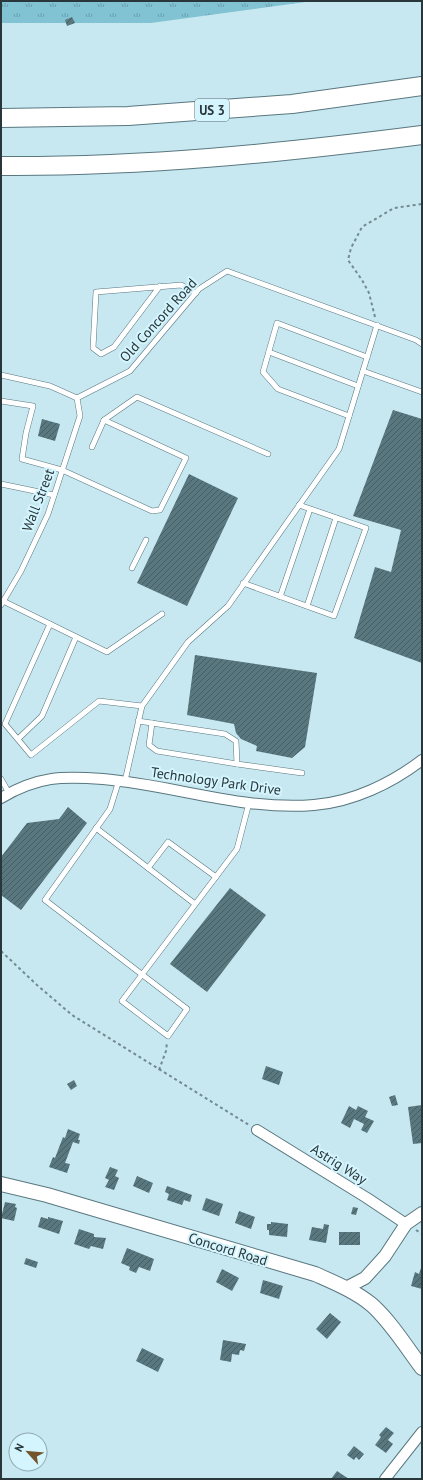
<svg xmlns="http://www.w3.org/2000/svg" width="423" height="1480" font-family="'PT Sans',sans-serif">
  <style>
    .grass { fill: url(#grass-tufts) }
    .building { fill: url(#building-hatch) }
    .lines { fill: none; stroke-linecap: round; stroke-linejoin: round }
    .service-casing { stroke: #59777f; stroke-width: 6 }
    .minor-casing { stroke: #59777f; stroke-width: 12 }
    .tertiary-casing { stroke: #59777f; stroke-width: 14 }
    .secondary-casing { stroke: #59777f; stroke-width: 16 }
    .motorway-casing { stroke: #59777f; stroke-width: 20 }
    .path { stroke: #748a91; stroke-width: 2; stroke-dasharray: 3 3; stroke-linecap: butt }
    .service { stroke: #fff; stroke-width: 5 }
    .minor { stroke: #fff; stroke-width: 10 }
    .tertiary { stroke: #fff; stroke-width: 12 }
    .secondary { stroke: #fff; stroke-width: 14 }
    .motorway { stroke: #fff; stroke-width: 18 }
    .labels { text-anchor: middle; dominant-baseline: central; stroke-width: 4; stroke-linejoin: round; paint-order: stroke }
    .shield { fill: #d4f5fe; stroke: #5c6f75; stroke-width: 1 }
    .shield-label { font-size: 13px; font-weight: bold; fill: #29363a }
    .street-label { font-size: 14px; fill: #29363a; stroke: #d4f5fe }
  </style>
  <defs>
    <pattern id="grass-tufts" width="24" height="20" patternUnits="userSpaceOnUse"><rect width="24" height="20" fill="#81c3d3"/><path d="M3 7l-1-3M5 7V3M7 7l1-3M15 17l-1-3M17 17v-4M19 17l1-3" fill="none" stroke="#6a9fac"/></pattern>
    <pattern id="building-hatch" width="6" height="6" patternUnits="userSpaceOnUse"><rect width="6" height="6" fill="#59777f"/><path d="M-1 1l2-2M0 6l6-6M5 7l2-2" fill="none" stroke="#465d64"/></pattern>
  </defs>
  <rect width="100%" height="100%" fill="#c7e8f1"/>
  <path class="grass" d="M1,1H313L151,23H1Z"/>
  <g class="building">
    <path d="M72,17L75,23L67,26L65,20Z"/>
    <path d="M393,410L422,419V663L354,638L375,567L391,572L401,530L353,516Z"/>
    <path d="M42,419L60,424L55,441L38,436Z"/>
    <path d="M189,474L238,498L187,606L137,583Z"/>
    <path d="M195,655L317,673L305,747L292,758L256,751L257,746L241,739L236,733L234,724L187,715Z"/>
    <path d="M68,807L87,823L21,910L1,895V857L27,823L59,819Z"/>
    <path d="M230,888L266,915L207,992L170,964Z"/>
    <path d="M266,1066L283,1072L279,1085L262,1079Z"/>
    <path d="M74,1080L77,1086L71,1090L67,1084Z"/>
    <path d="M395,1095L398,1105L392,1106L389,1097Z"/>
    <path d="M422,1105V1143L413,1144L408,1107Z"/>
    <path d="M349,1106L356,1110L358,1106L368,1111L365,1117L374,1121L367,1133L361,1130L364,1124L354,1119L350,1128L341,1123Z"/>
    <path d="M68,1129L80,1134L78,1140H80L79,1144L73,1142L65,1163L70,1164L67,1173L49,1167L53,1157L55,1158L63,1137L65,1138Z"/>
    <path d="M110,1167L118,1170L115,1176L119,1178L114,1190L105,1187L109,1180L105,1178Z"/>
    <path d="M137,1176L153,1183L149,1193L133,1186Z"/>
    <path d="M167,1186L192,1195L190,1202L184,1200L182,1205L167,1200L169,1194L165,1192Z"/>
    <path d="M206,1198L223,1204L219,1216L202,1210Z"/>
    <path d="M5,1202L16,1204L15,1207L17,1208L14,1221L1,1218Z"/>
    <path d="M353,1207L358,1208L356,1215L351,1214Z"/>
    <path d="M239,1211L255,1217L251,1229L235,1223Z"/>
    <path d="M41,1217L48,1219V1217L63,1221L59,1234L38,1227Z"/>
    <path d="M271,1222L288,1224L287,1237L269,1235V1230H267V1224H271Z"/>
    <path d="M324,1224L329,1225L326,1243L309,1240L312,1227L323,1229Z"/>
    <path d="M79,1229L94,1234V1237L106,1238L103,1249L91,1246L89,1249L74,1244Z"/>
    <rect x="339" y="1232" width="21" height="13"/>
    <path d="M127,1248L154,1259L150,1271L139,1267L136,1273L129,1270L130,1267L121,1263Z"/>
    <path d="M26,1258L38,1262L36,1268L24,1264Z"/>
    <path d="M422,1265V1289L411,1286L415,1272L419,1274Z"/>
    <path d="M222,1269L239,1278L232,1291L216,1282Z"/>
    <path d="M263,1280L283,1286L279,1299L260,1293Z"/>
    <path d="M330,1313L341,1322L327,1339L316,1329Z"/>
    <path d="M223,1340L246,1344L244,1351L240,1350L239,1355L232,1354L231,1362L220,1360Z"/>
    <path d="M142,1348L164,1359L158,1372L136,1361Z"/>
    <path d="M386,1427L394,1433L388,1440L393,1444L386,1453L375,1445L381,1437L379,1435Z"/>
    <path d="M354,1446L364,1454L359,1460L356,1457L354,1460L347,1455Z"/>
    <path d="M337,1471L349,1479H331Z"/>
  </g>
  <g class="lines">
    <defs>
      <g id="service">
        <path d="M160,286L114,347L101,354L93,348L96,292L181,285L196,293"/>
        <path d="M269,352L358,386"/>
        <path d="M363,371L422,392"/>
        <path d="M1,375L50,386L77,398"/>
        <path d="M77,398L130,371L199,289L227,271L416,340L422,344"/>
        <path d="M1,401L33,406L26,433L22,459L62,470L152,511L160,510L186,458L104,420L92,447"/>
        <path d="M349,416L278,389L263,372L277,323L367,357"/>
        <path d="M104,420L137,397L268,454"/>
        <path d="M1,484L54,495"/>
        <path d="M132,568L146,540"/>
        <path d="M243,583L334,616L366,528L299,505"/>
        <path d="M280,597L310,509"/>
        <path d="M3,601L107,652L162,614"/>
        <path d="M1,605L21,571L48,514L80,416L77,398"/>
        <path d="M307,606L336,518"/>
        <path d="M50,624L5,724L31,755L99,701L142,706"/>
        <path d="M138,721L225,734L236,741L237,764L302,773"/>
        <path d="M152,723L149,745L157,751L237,764"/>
        <path d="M18,739L42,716L76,637"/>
        <path d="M1,779L9,793"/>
        <path d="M119,780L110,809L45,900L187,1009L168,1036L122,1001L237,849L249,803"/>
        <path d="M125,781L142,706L188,642L228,606L339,449L377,325"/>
        <path d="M96,828L195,904"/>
        <path d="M148,868L168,842L216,877"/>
      </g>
      <g id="minor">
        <path d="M1,798C38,776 62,776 103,779C173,785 244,811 314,805C353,802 392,783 422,760"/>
        <path d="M257,1130L367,1198L406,1224"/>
        <path d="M385,1479L422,1432"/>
      </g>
      <path id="tertiary" d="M346,1288L365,1278L385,1256L406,1224L422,1213"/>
      <path id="secondary" d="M1,1184L47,1195L315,1274C335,1283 355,1291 372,1305C391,1322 407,1348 422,1368"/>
      <g id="motorway">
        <path d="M1,118L128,116L292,104L422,86"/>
        <path d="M1,166C142,167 282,153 422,135"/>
      </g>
    </defs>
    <use href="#service" class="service-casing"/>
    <use href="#minor" class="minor-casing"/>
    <use href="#tertiary" class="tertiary-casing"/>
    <use href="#secondary" class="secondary-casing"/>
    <use href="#motorway" class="motorway-casing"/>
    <g class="path">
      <path d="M375,317L369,293L362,280L348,260L351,248L362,227L394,208L422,204"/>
      <path d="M1,951L37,985L72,1015L249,1125"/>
      <path d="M159,1070L166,1051L167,1042"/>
      <path d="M416,1230L422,1234"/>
    </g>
    <use href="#service" class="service"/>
    <use href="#minor" class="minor"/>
    <use href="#tertiary" class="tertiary"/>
    <use href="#secondary" class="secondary"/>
    <use href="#motorway" class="motorway"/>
  </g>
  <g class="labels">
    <rect class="shield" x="195" y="99" width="34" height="22" rx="3"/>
    <g class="shield-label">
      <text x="212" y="110">US 3</text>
    </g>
    <g class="street-label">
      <text transform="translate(158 320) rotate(-48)">Old Concord Road</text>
      <text transform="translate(38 500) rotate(-69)">Wall Street</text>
      <text transform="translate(216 781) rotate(8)">Technology Park Drive</text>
      <text transform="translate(339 1164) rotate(32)">Astrig Way</text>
      <text transform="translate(228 1249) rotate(17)">Concord Road</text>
    </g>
  </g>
  <rect width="423" height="1480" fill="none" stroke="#29363a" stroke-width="4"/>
  <g transform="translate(28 1452) rotate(297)"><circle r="19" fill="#d4f5fe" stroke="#90a9b0"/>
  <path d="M0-3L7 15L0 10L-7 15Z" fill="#74542a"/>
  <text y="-6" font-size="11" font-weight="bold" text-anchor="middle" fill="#29363a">N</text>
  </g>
</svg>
